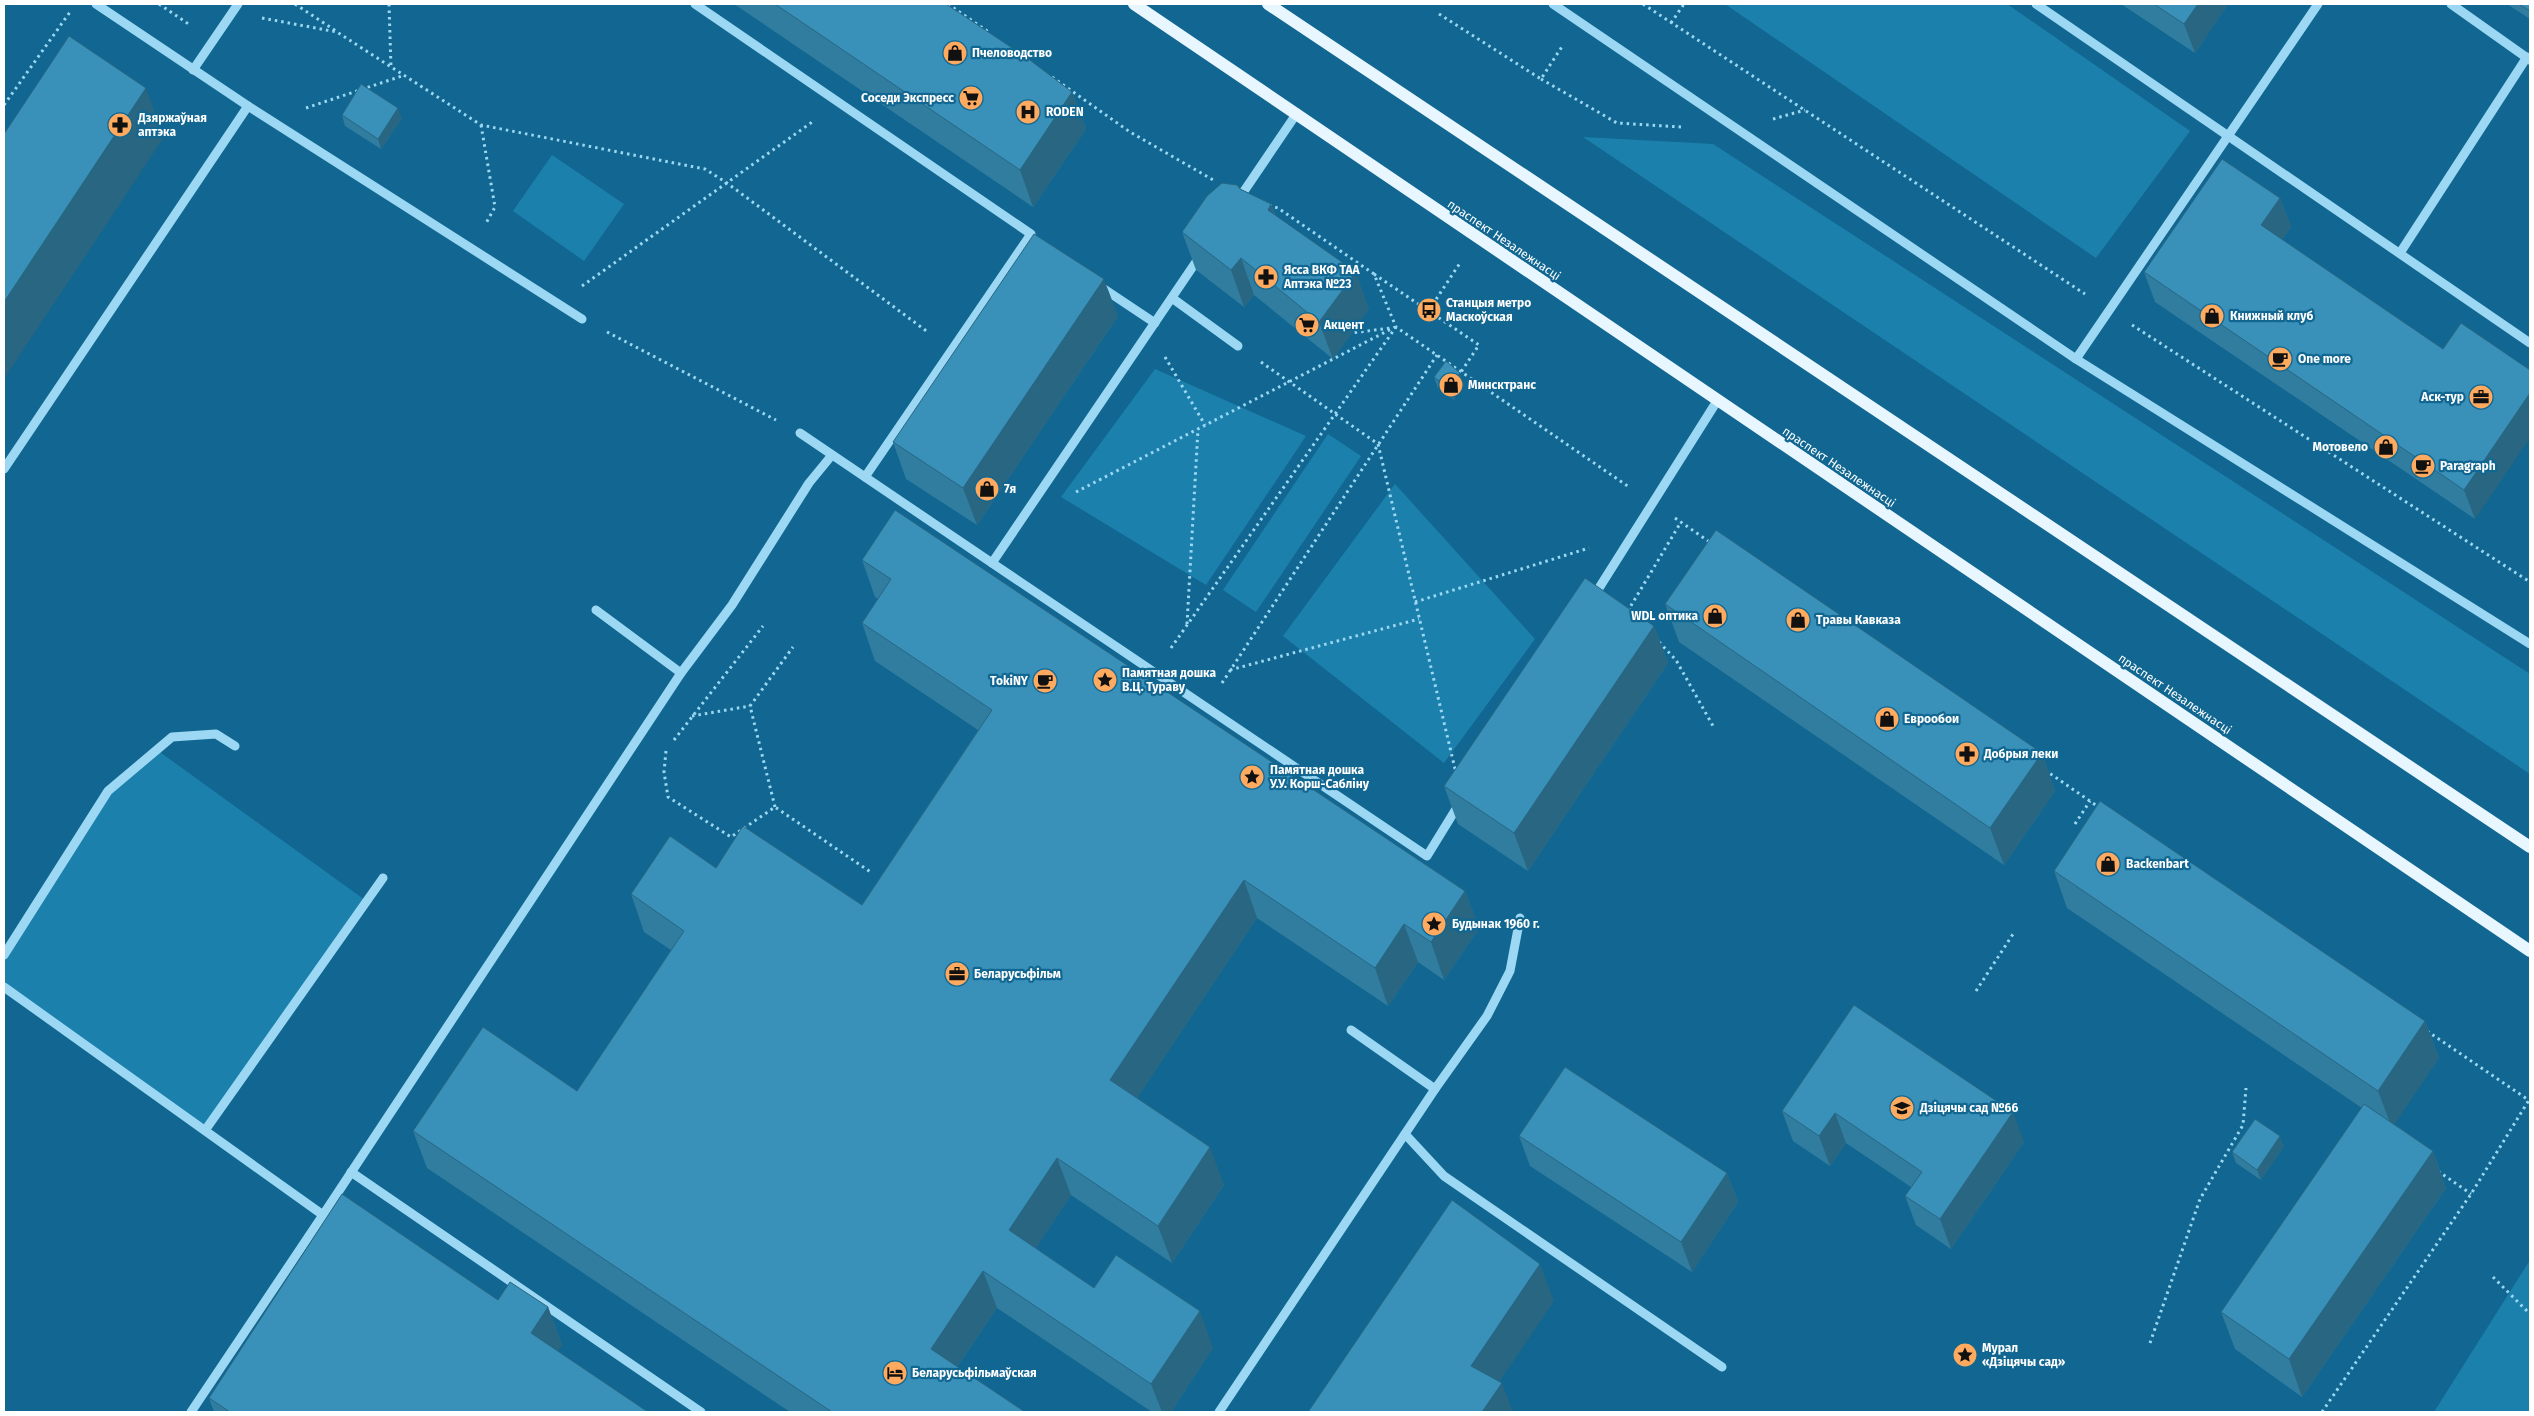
<svg xmlns="http://www.w3.org/2000/svg" width="2534" height="1416" font-family="'Fira Sans',sans-serif">
  <style>
    .green { fill: #1c80ad }
    .lines { fill: none; stroke-linecap: round; stroke-linejoin: round }
    .path { stroke: #9cd8f3; stroke-width: 3; stroke-dasharray: 2.5 4; stroke-linecap: butt }
    .minor { stroke: #9cd8f3; stroke-width: 9 }
    .major { stroke: #e8f6ff; stroke-width: 12 }
    .wall { fill: #317da0 }
    .shaded-wall { fill: #286682 }
    .building { fill: #3991ba; stroke: #286682 }
    .labels { text-anchor: middle; dominant-baseline: central; stroke-width: 4.5; stroke-linejoin: round; paint-order: stroke }
    .poi-label { font-size: 12px; font-weight: bold; fill: #fff; stroke: #116791; text-anchor: start }
    .street-label { font-size: 12px; fill: #fff; stroke: #116791 }
  </style>
  <rect width="100%" height="100%" fill="#116791"/>
  <g class="green">
    <path d="M1725,4H2007L2190,131L2096,258Z"/>
    <path d="M1583,137L1713,144L2530,674V774Z"/>
    <path d="M552,155L624,204L584,261L513,211Z"/>
    <path d="M1155,369L1306,436L1206,585L1061,497Z"/>
    <path d="M1328,434L1361,456L1256,612L1223,590Z"/>
    <path d="M1395,484L1535,639L1444,763L1283,636Z"/>
    <path d="M157,750L365,900L206,1129L4,987V955L108,791Z"/>
    <path d="M2530,1260V1412H2434Z"/>
  </g>
  <g class="lines">
    <g class="path">
      <path d="M159,4L190,25"/>
      <path d="M295,4L336,31"/>
      <path d="M389,4L391,68"/>
      <path d="M948,4L990,33"/>
      <path d="M1643,4L2085,294"/>
      <path d="M1439,14L1541,79L1563,45"/>
      <path d="M262,18L337,32L481,125L705,169L727,183L929,333"/>
      <path d="M1671,23L1684,4"/>
      <path d="M1052,77L1130,132L1215,181"/>
      <path d="M1541,79L1617,123L1681,127"/>
      <path d="M4,105L70,12"/>
      <path d="M306,108L402,76"/>
      <path d="M1773,119L1805,110"/>
      <path d="M481,125L495,207L485,225"/>
      <path d="M1269,205L1278,208L1374,274L1396,327L1629,487"/>
      <path d="M1374,274L1479,345L1461,372"/>
      <path d="M582,286L815,120"/>
      <path d="M1429,310L1460,263"/>
      <path d="M2132,325L2530,582"/>
      <path d="M1349,331L1351,333L1391,328"/>
      <path d="M607,332L776,420"/>
      <path d="M1165,357L1205,425"/>
      <path d="M1261,362L1378,444L1456,773"/>
      <path d="M1076,492L1395,327"/>
      <path d="M1675,518L1711,543"/>
      <path d="M1415,602L1589,548"/>
      <path d="M1631,611L1629,609L1681,522"/>
      <path d="M1187,624L1198,429"/>
      <path d="M1659,642L1676,660L1713,726"/>
      <path d="M1171,648L1396,327"/>
      <path d="M1230,670L1419,619"/>
      <path d="M1222,683L1437,355"/>
      <path d="M692,716L750,706"/>
      <path d="M674,740L763,626"/>
      <path d="M666,751L664,772L668,797L731,837L775,807L872,873"/>
      <path d="M2045,770L2100,808"/>
      <path d="M775,807L750,706L793,647"/>
      <path d="M2075,824L2090,801"/>
      <path d="M1976,991L2015,931"/>
      <path d="M2427,1031L2530,1101"/>
      <path d="M2438,1171L2471,1194"/>
      <path d="M2493,1277L2530,1314"/>
      <path d="M2150,1343L2200,1199L2243,1125L2246,1088"/>
      <path d="M2322,1412L2471,1194L2529,1100"/>
    </g>
    <g class="minor">
      <path d="M695,4L1031,234L865,477"/>
      <path d="M1553,4L2076,359L2530,644"/>
      <path d="M2036,4L2530,343"/>
      <path d="M2451,4L2530,60"/>
      <path d="M193,70L238,4"/>
      <path d="M248,106L582,319"/>
      <path d="M1238,200L1297,113"/>
      <path d="M2400,253L2527,57"/>
      <path d="M1101,287L1155,323"/>
      <path d="M1172,298L1238,346"/>
      <path d="M2076,359L2318,4"/>
      <path d="M800,433L992,563L1200,256"/>
      <path d="M4,469L248,106L96,4"/>
      <path d="M992,563L1427,856L1459,804"/>
      <path d="M1594,596L1717,401"/>
      <path d="M596,610L681,673"/>
      <path d="M4,955L108,791L172,737L216,734L235,746"/>
      <path d="M4,987L323,1215L191,1412"/>
      <path d="M1351,1030L1435,1089"/>
      <path d="M206,1129L383,878"/>
      <path d="M1405,1134L1444,1176L1722,1367"/>
      <path d="M351,1172L701,1412"/>
      <path d="M323,1215L681,673L732,605L809,483L832,455"/>
      <path d="M1219,1412L1435,1089L1487,1016L1510,971L1520,918"/>
    </g>
    <g class="major">
      <path d="M1134,4L2530,951"/>
      <path d="M1268,4L2530,847"/>
    </g>
  </g>
  <g class="wall">
    <path d="M734,4H946L1072,92L1086,129L1033,207Z"/>
    <path d="M2121,4H2228L2195,53Z"/>
    <path d="M2507,4H2530V19Z"/>
    <path d="M342,115L402,118L381,149L345,126Z"/>
    <path d="M1240,189L1271,204L1276,216L1369,309L1333,359L1254,295L1244,307L1196,270L1182,232Z"/>
    <path d="M2280,198L2291,227L2282,240L2443,349L2475,519L2155,302L2144,272Z"/>
    <path d="M1118,316L977,525L906,479L893,442Z"/>
    <path d="M1434,377L1464,383L1454,400L1438,388Z"/>
    <path d="M862,560L1465,891L1479,928L1444,980L1418,962L1388,1006L1257,918L1137,1098L1224,1185L1172,1263L1071,1195L1036,1248L1094,1288L1213,1348L1171,1412H1152L997,1308L957,1367L1025,1412H790L427,1168L413,1131L577,1091L671,950L644,932L631,894L716,868L862,905L978,730L875,661L862,623L878,599L875,597Z"/>
    <path d="M1665,604L2042,753L2055,791L2004,865L1679,642Z"/>
    <path d="M1654,626L1668,663L1528,871L1458,824L1444,786Z"/>
    <path d="M2054,871L2425,1021L2439,1058L2394,1124L2433,1151L2446,1188L2302,1397L2235,1349L2221,1312L2362,1108L2067,908Z"/>
    <path d="M1854,1005L2024,1142L1951,1249L1916,1225L1905,1196L1911,1187L1846,1143L1830,1166L1793,1141L1782,1111Z"/>
    <path d="M1519,1136L1727,1173L1738,1202L1692,1272L1530,1166Z"/>
    <path d="M2284,1146L2261,1180L2236,1163L2232,1152Z"/>
    <path d="M498,1300L548,1307L562,1345L557,1351L648,1412H214L209,1398Z"/>
  </g>
  <g class="shaded-wall">
    <path d="M2198,4H2228L2195,53L2184,24Z"/>
    <path d="M146,88L164,137L4,379V302Z"/>
    <path d="M1072,92L1086,129L1033,207L1020,170Z"/>
    <path d="M398,108L402,118L381,149L378,139Z"/>
    <path d="M2280,198L2291,227L2272,255L2261,225Z"/>
    <path d="M1271,204L1285,242L1268,210Z"/>
    <path d="M1241,258L1254,295L1244,307L1231,270Z"/>
    <path d="M1356,272L1369,309L1333,359L1319,322Z"/>
    <path d="M1104,279L1118,316L977,525L963,488Z"/>
    <path d="M1460,373L1464,383L1454,400L1451,390Z"/>
    <path d="M2530,393V438L2475,519L2464,490Z"/>
    <path d="M1654,626L1668,663L1528,871L1514,833Z"/>
    <path d="M2042,753L2055,791L2004,865L1990,828Z"/>
    <path d="M1244,880L1257,918L1124,1118L1110,1080Z"/>
    <path d="M1465,891L1479,928L1444,980L1431,942Z"/>
    <path d="M1404,924L1418,962L1388,1006L1375,968Z"/>
    <path d="M2425,1021L2439,1058L2392,1128L2378,1091Z"/>
    <path d="M2013,1112L2024,1142L1951,1249L1940,1219Z"/>
    <path d="M1835,1113L1846,1143L1830,1166L1819,1136Z"/>
    <path d="M2280,1136L2284,1146L2261,1180L2257,1170Z"/>
    <path d="M1210,1147L1224,1185L1172,1263L1158,1226Z"/>
    <path d="M2433,1151L2446,1188L2302,1397L2289,1359Z"/>
    <path d="M1057,1158L1071,1195L1023,1268L1009,1230Z"/>
    <path d="M1727,1173L1738,1202L1692,1272L1681,1242Z"/>
    <path d="M1540,1264L1554,1301L1485,1403L1471,1366Z"/>
    <path d="M983,1271L997,1308L944,1386L931,1349Z"/>
    <path d="M548,1307L562,1345L544,1371L531,1333Z"/>
    <path d="M1200,1311L1213,1348L1171,1412H1162L1151,1384Z"/>
    <path d="M1502,1383L1513,1412H1482Z"/>
  </g>
  <g class="building">
    <path d="M775,4H946L1026,57L1072,92L1020,170Z"/>
    <path d="M2154,4H2198L2184,24Z"/>
    <path d="M2519,4H2530V11Z"/>
    <path d="M69,36L146,88L4,302V134Z"/>
    <path d="M361,84L398,108L378,139L342,115Z"/>
    <path d="M2222,159L2280,198L2261,225L2443,349L2461,323L2530,370V393L2464,490L2144,272Z"/>
    <path d="M1222,183L1237,185L1240,189L1271,204L1268,210L1356,272L1319,322L1241,258L1231,270L1182,232L1207,196Z"/>
    <path d="M1034,234L1104,279L963,488L893,442Z"/>
    <path d="M1446,361L1460,373L1451,390L1434,377Z"/>
    <path d="M895,510L1465,891L1431,942L1404,924L1375,968L1244,880L1110,1080L1210,1147L1158,1226L1057,1158L1009,1230L1094,1288L1116,1255L1200,1311L1151,1384L983,1271L931,1349L1025,1412H832L413,1131L483,1027L577,1091L684,931L631,894L670,836L716,868L743,826L862,905L992,710L862,623L891,579L862,560Z"/>
    <path d="M1716,530L2042,753L1990,828L1665,604Z"/>
    <path d="M1585,578L1654,626L1514,833L1444,786Z"/>
    <path d="M2100,801L2425,1021L2378,1091L2054,871Z"/>
    <path d="M1854,1005L2013,1112L1940,1219L1905,1196L1922,1172L1835,1113L1819,1136L1782,1111Z"/>
    <path d="M1565,1067L1727,1173L1681,1242L1519,1136Z"/>
    <path d="M2364,1104L2433,1151L2289,1359L2221,1312Z"/>
    <path d="M2255,1119L2280,1136L2257,1170L2232,1152Z"/>
    <path d="M342,1194L498,1300L510,1282L548,1307L531,1333L648,1412H230L209,1398Z"/>
    <path d="M1452,1200L1540,1264L1471,1366L1502,1383L1482,1412H1308Z"/>
  </g>
  <defs>
    <symbol id="shop-disc" viewBox="-11 -11 22 22"><circle r="9.5" fill="#ffaa5e" stroke="#116791"/><path d="M-5-2.5h2.3a2.7 3.5 0 0 1 5.4 0H5L5.5 6h-11ZM-1.5-2.5h3a1.5 2.3 0 0 0-3 0Z" fill="#111"/></symbol>
    <symbol id="supermarket-disc" viewBox="-11 -11 22 22"><circle r="9.5" fill="#ffaa5e" stroke="#116791"/><path d="M-6-5.5h2.5l.6 2H6L4.5 2H-2.5L-4.4-4H-6ZM-1.5 3.2a1.3 1.3 0 1 0 .1 0ZM3 3.2a1.3 1.3 0 1 0 .1 0Z" fill="#111"/></symbol>
    <symbol id="hospital-disc" viewBox="-11 -11 22 22"><circle r="9.5" fill="#ffaa5e" stroke="#116791"/><path d="M-5-5h3v3.5h4V-5h3V5h-3V1.5h-4V5h-3Z" fill="#111"/></symbol>
    <symbol id="pharmacy-disc" viewBox="-11 -11 22 22"><circle r="9.5" fill="#ffaa5e" stroke="#116791"/><path d="M-2-6h4v4h4v4h-4v4h-4v-4h-4v-4h4Z" fill="#111"/></symbol>
    <symbol id="bus-disc" viewBox="-11 -11 22 22"><circle r="9.5" fill="#ffaa5e" stroke="#116791"/><path d="M-5-6H5V4H4V6H2V4H-2V6H-4V4H-5ZM-3.5-4V0h7V-4ZM-3.5 1.2v1.5H-2V1.2ZM2 1.2v1.5H3.5V1.2Z" fill="#111"/></symbol>
    <symbol id="cafe-disc" viewBox="-11 -11 22 22"><circle r="9.5" fill="#ffaa5e" stroke="#116791"/><path d="M-5.5-4.5H6V0H3Q3 3.5 0 3.5H-2.5Q-5.5 3.5-5.5 0ZM3-3.2v2h1.7v-2ZM-6 4.5H4V6H-6Z" fill="#111"/></symbol>
    <symbol id="office-disc" viewBox="-11 -11 22 22"><circle r="9.5" fill="#ffaa5e" stroke="#116791"/><path d="M-6-3h4V-5.5h4V-3h4V5H-6ZM-1-4.5V-3h2v-1.5ZM-6 0V1H6V0Z" fill="#111"/></symbol>
    <symbol id="sight-disc" viewBox="-11 -11 22 22"><circle r="9.5" fill="#ffaa5e" stroke="#116791"/><path d="M0-6L1.8-2.2L6-1.7L2.9 1.2L3.7 5.4L0 3.3L-3.7 5.4L-2.9 1.2L-6-1.7L-1.8-2.2Z" fill="#111"/></symbol>
    <symbol id="school-disc" viewBox="-11 -11 22 22"><circle r="9.5" fill="#ffaa5e" stroke="#116791"/><path d="M0-5L7-2L0 1L-7-2ZM-4 1L0 2.5L4 1V4Q0 6-4 4Z" fill="#111"/></symbol>
    <symbol id="hotel-disc" viewBox="-11 -11 22 22"><circle r="9.5" fill="#ffaa5e" stroke="#116791"/><path d="M-6-4.5h1.5V1H6V5H4.5V3h-9V5H-6ZM-4 0a1.8 1.8 0 1 1 3.6 0ZM.5 0V-2.5h3Q6-2.5 6 0Z" fill="#111"/></symbol>
  </defs>
  <g fill-rule="evenodd">
    <use href="#shop-disc" x="941" y="39" width="28" height="28"/>
    <use href="#supermarket-disc" x="957" y="84" width="28" height="28"/>
    <use href="#hospital-disc" x="1014" y="98" width="28" height="28"/>
    <use href="#pharmacy-disc" x="106" y="111" width="28" height="28"/>
    <use href="#pharmacy-disc" x="1252" y="263" width="28" height="28"/>
    <use href="#bus-disc" x="1415" y="296" width="28" height="28"/>
    <use href="#shop-disc" x="2198" y="302" width="28" height="28"/>
    <use href="#supermarket-disc" x="1293" y="311" width="28" height="28"/>
    <use href="#cafe-disc" x="2266" y="345" width="28" height="28"/>
    <use href="#shop-disc" x="1437" y="371" width="28" height="28"/>
    <use href="#office-disc" x="2467" y="383" width="28" height="28"/>
    <use href="#shop-disc" x="2372" y="433" width="28" height="28"/>
    <use href="#cafe-disc" x="2409" y="452" width="28" height="28"/>
    <use href="#shop-disc" x="973" y="475" width="28" height="28"/>
    <use href="#shop-disc" x="1701" y="602" width="28" height="28"/>
    <use href="#shop-disc" x="1784" y="606" width="28" height="28"/>
    <use href="#sight-disc" x="1091" y="666" width="28" height="28"/>
    <use href="#cafe-disc" x="1031" y="667" width="28" height="28"/>
    <use href="#shop-disc" x="1873" y="705" width="28" height="28"/>
    <use href="#pharmacy-disc" x="1953" y="740" width="28" height="28"/>
    <use href="#sight-disc" x="1238" y="763" width="28" height="28"/>
    <use href="#shop-disc" x="2094" y="850" width="28" height="28"/>
    <use href="#sight-disc" x="1420" y="910" width="28" height="28"/>
    <use href="#office-disc" x="943" y="960" width="28" height="28"/>
    <use href="#school-disc" x="1888" y="1094" width="28" height="28"/>
    <use href="#sight-disc" x="1951" y="1341" width="28" height="28"/>
    <use href="#hotel-disc" x="881" y="1359" width="28" height="28"/>
  </g>
  <g class="labels">
    <g class="poi-label">
      <text x="972" y="53">Пчеловодство</text>
      <text x="954" y="98" text-anchor="end">Соседи Экспресс</text>
      <text x="1046" y="112">RODEN</text>
      <text x="138" y="118">Дзяржаўная<tspan x="138" dy="14">аптэка</tspan></text>
      <text x="1284" y="270">Ясса ВКФ ТАА<tspan x="1284" dy="14">Аптэка №23</tspan></text>
      <text x="1446" y="303">Станцыя метро<tspan x="1446" dy="14">Маскоўская</tspan></text>
      <text x="2230" y="316">Книжный клуб</text>
      <text x="1324" y="325">Акцент</text>
      <text x="2298" y="359">One more</text>
      <text x="1468" y="385">Минсктранс</text>
      <text x="2464" y="397" text-anchor="end">Аск-тур</text>
      <text x="2368" y="447" text-anchor="end">Мотовело</text>
      <text x="2440" y="466">Paragraph</text>
      <text x="1004" y="489">7я</text>
      <text x="1698" y="616" text-anchor="end">WDL оптика</text>
      <text x="1816" y="620">Травы Кавказа</text>
      <text x="1122" y="673">Памятная дошка<tspan x="1122" dy="14">В.Ц. Тураву</tspan></text>
      <text x="1028" y="681" text-anchor="end">TokiNY</text>
      <text x="1904" y="719">Еврообои</text>
      <text x="1984" y="754">Добрыя леки</text>
      <text x="1270" y="770">Памятная дошка<tspan x="1270" dy="14">У.У. Корш-Сабліну</tspan></text>
      <text x="2126" y="864">Backenbart</text>
      <text x="1452" y="924">Будынак 1960 г.</text>
      <text x="974" y="974">Беларусьфільм</text>
      <text x="1920" y="1108">Дзіцячы сад №66</text>
      <text x="1982" y="1348">Мурал<tspan x="1982" dy="14">«Дзіцячы сад»</tspan></text>
      <text x="912" y="1373">Беларусьфільмаўская</text>
    </g>
    <g class="street-label">
      <text transform="translate(1504 240) rotate(34)">праспект Незалежнасці</text>
      <text transform="translate(1839 467) rotate(34)">праспект Незалежнасці</text>
      <text transform="translate(2175 694) rotate(34)">праспект Незалежнасці</text>
    </g>
  </g>
  <rect width="2534" height="1416" fill="none" stroke="#ffffff" stroke-width="10"/>
</svg>
